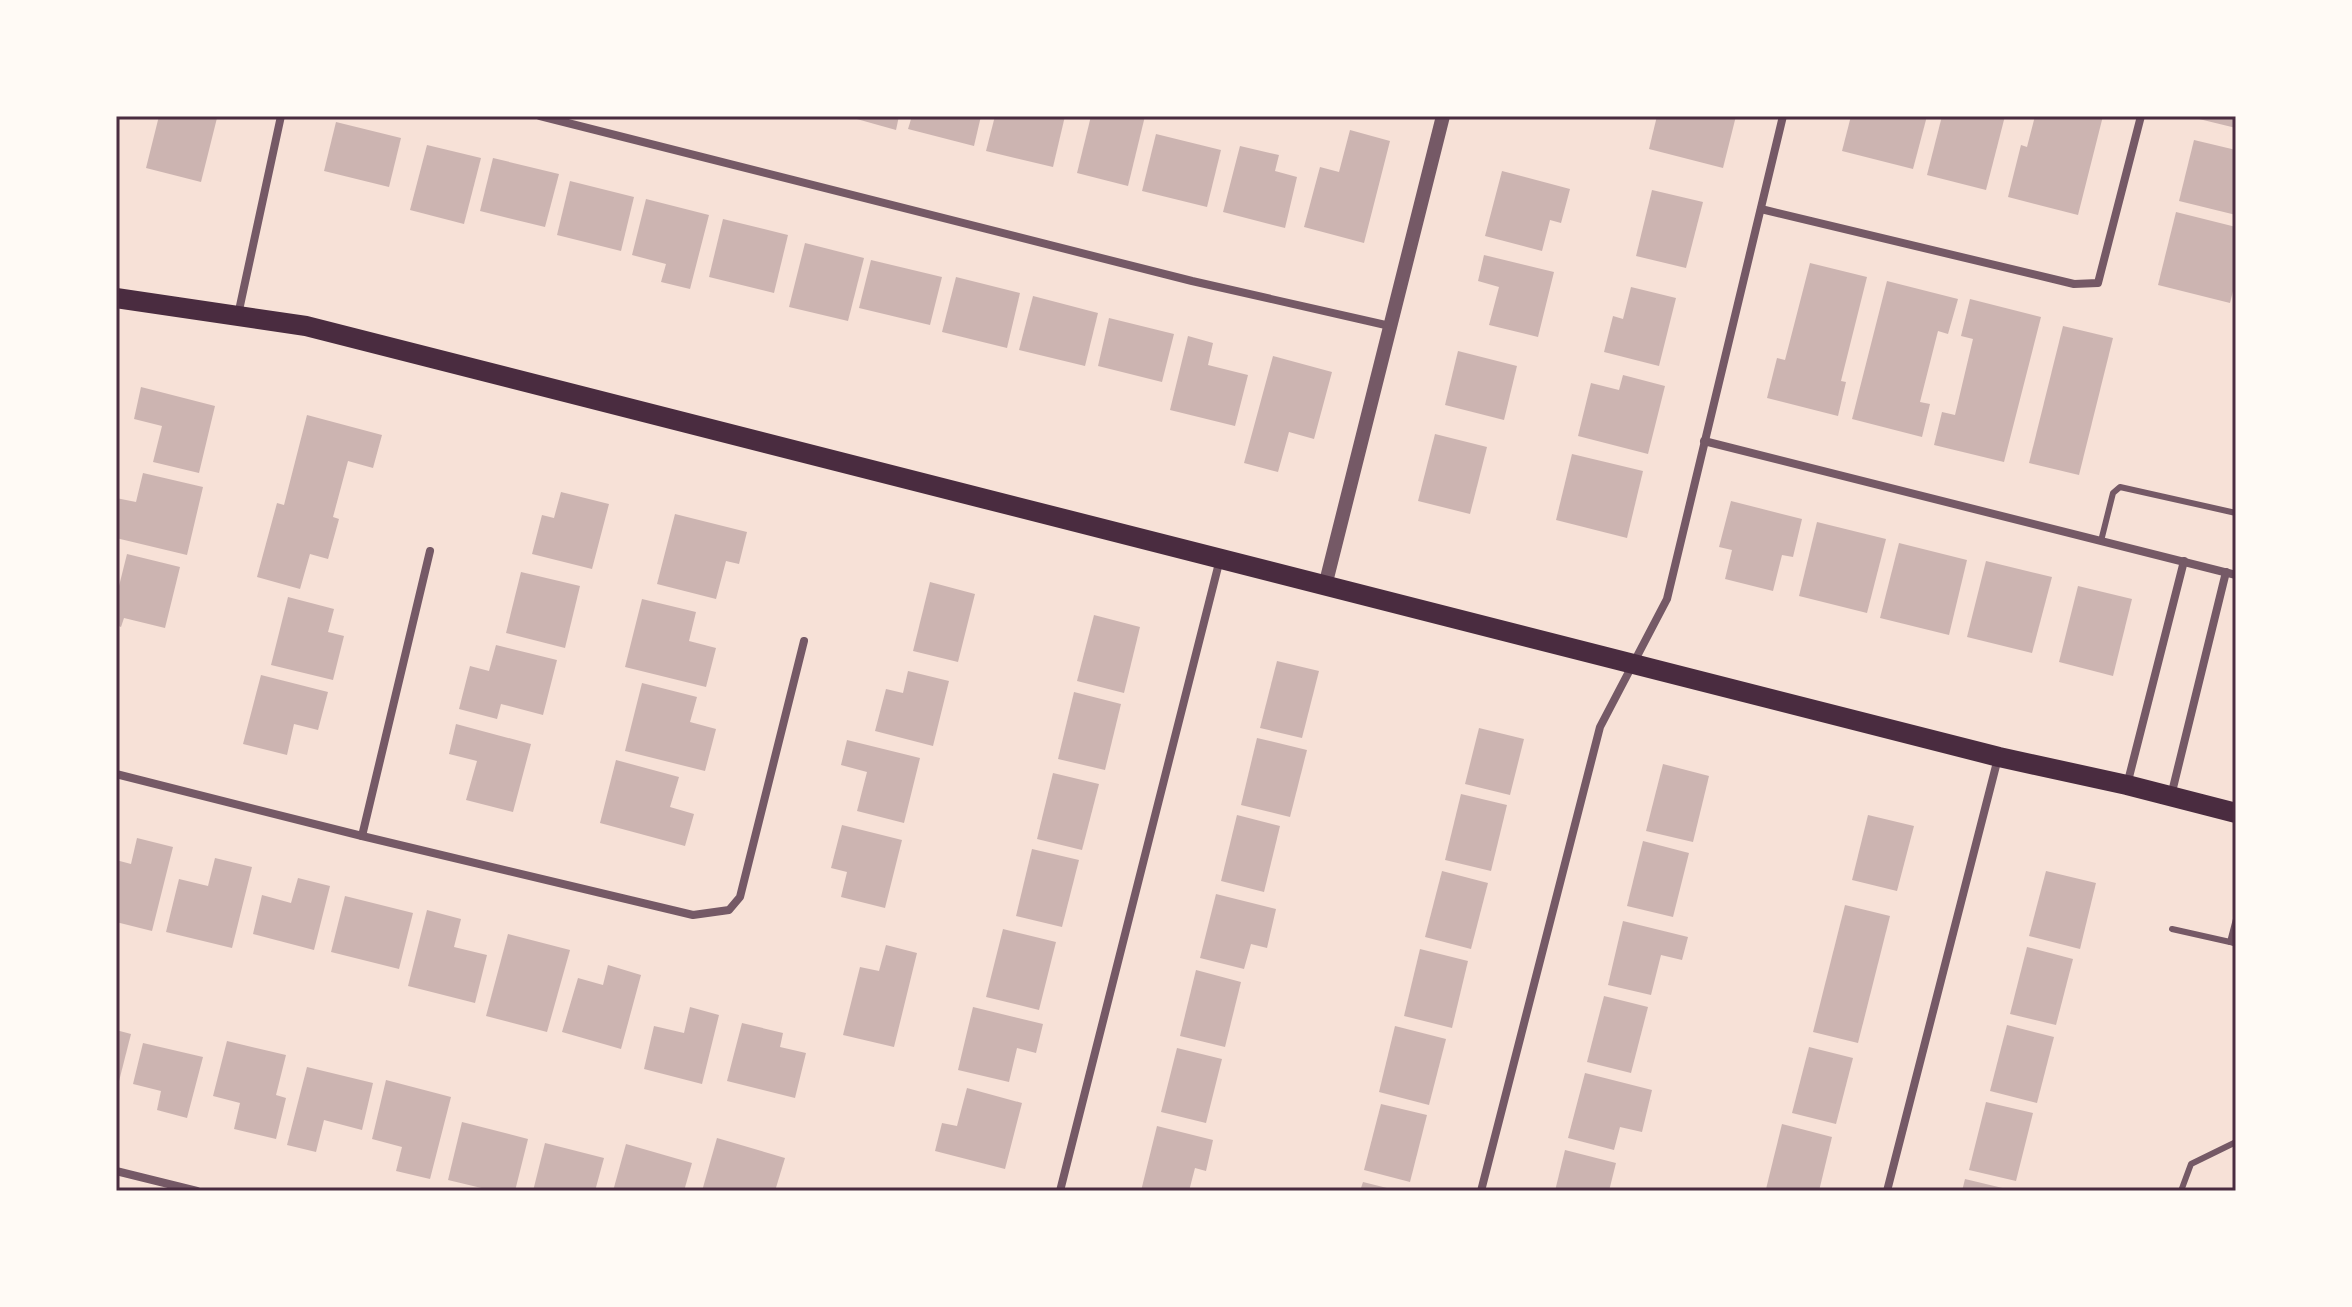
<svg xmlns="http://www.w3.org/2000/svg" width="2352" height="1307" font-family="'Noto Sans',sans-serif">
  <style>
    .building { fill: #ccb4b1 }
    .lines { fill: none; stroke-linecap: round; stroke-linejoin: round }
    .service { stroke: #755966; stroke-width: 6 }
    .minor { stroke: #755966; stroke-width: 8 }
    .tertiary { stroke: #755966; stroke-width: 14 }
    .primary { stroke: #4a2c40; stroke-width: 20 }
    .neatline { fill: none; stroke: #4a2c40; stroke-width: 3 }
  </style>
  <rect width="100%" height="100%" fill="#f7e1d7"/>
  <g class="building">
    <path d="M159,116L217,118L201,182L146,168Z"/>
    <path d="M846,116H899L896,130Z"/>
    <path d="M912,116H981L974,146L908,129Z"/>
    <path d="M995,116H1065L1053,167L986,151Z"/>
    <path d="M1091,116H1145L1128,186L1077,173Z"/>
    <path d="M1657,116H1736L1723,168L1649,149Z"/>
    <path d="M1851,116H1927L1913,169L1842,151Z"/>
    <path d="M1942,116H2005L1986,190L1927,175Z"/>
    <path d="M2035,116H2103L2078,215L2008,197L2021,145L2027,147Z"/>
    <path d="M2200,116H2236V128L2199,119Z"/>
    <path d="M336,122L401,138L389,187L324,171Z"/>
    <path d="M1350,130L1390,141L1364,243L1304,227L1320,167L1339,172Z"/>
    <path d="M1156,134L1221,150L1207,207L1142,191Z"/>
    <path d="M2194,140L2236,150V215L2179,201Z"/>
    <path d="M427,145L481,158L464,224L410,210Z"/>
    <path d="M1240,146L1279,155L1275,171L1297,177L1285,228L1223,212Z"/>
    <path d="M493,158L559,174L545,227L480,211Z"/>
    <path d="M1502,171L1570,189L1561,223L1550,220L1542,251L1485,236Z"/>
    <path d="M570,181L634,197L621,251L557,235Z"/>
    <path d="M1652,190L1703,202L1686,268L1636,256Z"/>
    <path d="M646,199L709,215L690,289L661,282L666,264L632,255Z"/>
    <path d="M2176,212L2236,227V279L2230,303L2158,285Z"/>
    <path d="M723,219L788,235L774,293L709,277Z"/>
    <path d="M805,243L864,258L848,321L789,307Z"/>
    <path d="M1484,255L1554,272L1538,337L1489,325L1499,287L1478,281Z"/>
    <path d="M871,260L942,277L930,325L859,308Z"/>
    <path d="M1810,263L1867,277L1841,381L1846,382L1838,416L1767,398L1777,358L1785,360Z"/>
    <path d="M956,277L1020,293L1007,348L942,332Z"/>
    <path d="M1887,281L1958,299L1948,334L1938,331L1920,402L1930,404L1922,437L1852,419Z"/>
    <path d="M1631,287L1676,298L1659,366L1604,352L1613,316L1623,319Z"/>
    <path d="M1033,296L1098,313L1085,366L1019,350Z"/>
    <path d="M1970,299L2041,317L2004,462L1934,445L1942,412L1955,415L1973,339L1961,336Z"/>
    <path d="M1109,318L1174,334L1162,382L1098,366Z"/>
    <path d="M2063,326L2113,338L2079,475L2029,463Z"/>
    <path d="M1188,336L1213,343L1208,365L1248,375L1235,426L1170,410Z"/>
    <path d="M1458,351L1517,366L1504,420L1445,405Z"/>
    <path d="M1273,356L1332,372L1314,439L1289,432L1278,472L1244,463Z"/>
    <path d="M1623,375L1665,386L1648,454L1578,436L1591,383L1619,390Z"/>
    <path d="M141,387L215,406L199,473L153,462L162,426L134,419Z"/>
    <path d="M307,415L382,435L373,468L348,461L333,517L339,519L328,559L310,554L300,589L257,577L277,503L284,505Z"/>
    <path d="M1435,434L1487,447L1470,514L1418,501Z"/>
    <path d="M1572,454L1643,471L1627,538L1556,520Z"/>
    <path d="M143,473L203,487L187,555L116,538V498L136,502Z"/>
    <path d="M561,492L609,504L592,569L532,554L542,515L554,518Z"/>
    <path d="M1731,501L1802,519L1793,557L1782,555L1773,591L1725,579L1732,550L1719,547Z"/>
    <path d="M675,514L747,532L739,564L726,561L716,599L657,584Z"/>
    <path d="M1817,522L1886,539L1867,613L1799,596Z"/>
    <path d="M1899,543L1967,560L1949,635L1880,618Z"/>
    <path d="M127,554L180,567L165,628L124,618L121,627L116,625V589L118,590Z"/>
    <path d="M1986,561L2052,577L2032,653L1967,637Z"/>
    <path d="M521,572L580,586L565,648L506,633Z"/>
    <path d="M930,582L975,594L958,662L913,651Z"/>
    <path d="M2078,586L2132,599L2113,676L2059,662Z"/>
    <path d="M288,597L334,609L328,632L344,636L333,680L271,665Z"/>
    <path d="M642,599L696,612L689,641L716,648L706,687L625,667Z"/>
    <path d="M1094,615L1140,627L1124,693L1077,681Z"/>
    <path d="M496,645L557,660L543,715L501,704L497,719L459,709L470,666L489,671Z"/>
    <path d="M1277,661L1319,671L1302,738L1260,728Z"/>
    <path d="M908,671L949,681L933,746L875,731L886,689L903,693Z"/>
    <path d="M261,675L328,692L318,730L294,724L287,755L243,744Z"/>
    <path d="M642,683L697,697L690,722L716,729L705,771L625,751Z"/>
    <path d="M1074,692L1121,704L1105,770L1058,759Z"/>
    <path d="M456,724L531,744L513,812L466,800L477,761L449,754Z"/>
    <path d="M1479,728L1524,739L1510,795L1465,784Z"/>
    <path d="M1257,738L1307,750L1290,817L1241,805Z"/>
    <path d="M847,740L920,758L904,823L857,811L867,772L841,765Z"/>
    <path d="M616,760L679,777L670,807L694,814L685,846L600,823Z"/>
    <path d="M1663,764L1709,776L1693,842L1646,831Z"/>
    <path d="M1053,773L1099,784L1082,850L1037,839Z"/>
    <path d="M1461,794L1507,805L1491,871L1445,860Z"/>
    <path d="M1237,815L1280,826L1264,892L1221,881Z"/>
    <path d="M1868,815L1914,826L1897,891L1852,880Z"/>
    <path d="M842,825L902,840L885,908L841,897L847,872L831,868Z"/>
    <path d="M137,838L173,847L152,931L116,922V860L131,864Z"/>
    <path d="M1643,841L1689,853L1673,917L1627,906Z"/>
    <path d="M1032,849L1079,860L1062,927L1016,916Z"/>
    <path d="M215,858L252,867L232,948L166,932L179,879L208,886Z"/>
    <path d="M1442,871L1488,883L1471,949L1425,937Z"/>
    <path d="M2046,871L2096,883L2080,949L2029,936Z"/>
    <path d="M298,878L330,886L314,950L253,934L262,895L291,903Z"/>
    <path d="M1216,894L1276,909L1267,948L1251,944L1244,969L1200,958Z"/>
    <path d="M345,896L413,913L399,969L331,952Z"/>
    <path d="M1845,905L1890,916L1858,1043L1813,1032Z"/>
    <path d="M427,910L461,919L454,947L487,955L475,1003L408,986Z"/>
    <path d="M1623,921L1688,937L1682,960L1661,955L1651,995L1608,985Z"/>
    <path d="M1003,929L1056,942L1039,1010L986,997Z"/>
    <path d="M508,934L570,950L547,1032L486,1016Z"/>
    <path d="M886,945L917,953L894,1047L843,1035L860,967L879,971Z"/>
    <path d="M2027,947L2073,959L2056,1025L2010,1014Z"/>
    <path d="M1420,949L1468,961L1452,1028L1404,1016Z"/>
    <path d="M608,965L641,975L621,1049L562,1032L578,978L603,985Z"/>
    <path d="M1196,970L1241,982L1225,1047L1180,1036Z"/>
    <path d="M1604,996L1648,1007L1631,1073L1587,1062Z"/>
    <path d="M690,1007L719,1015L702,1084L644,1069L654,1026L684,1033Z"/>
    <path d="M973,1007L1043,1024L1036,1053L1017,1048L1009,1082L958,1070Z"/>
    <path d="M742,1023L783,1033L780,1047L806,1053L795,1098L727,1081Z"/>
    <path d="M2007,1025L2054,1037L2037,1103L1990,1091Z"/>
    <path d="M1395,1026L1446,1039L1429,1105L1379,1092Z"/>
    <path d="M116,1030L131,1034L117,1089H116Z"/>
    <path d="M227,1041L286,1055L276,1095L286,1098L276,1139L234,1129L240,1103L213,1096Z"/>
    <path d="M143,1043L203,1057L187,1118L157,1110L161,1091L133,1084Z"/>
    <path d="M1809,1047L1853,1058L1836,1124L1792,1113Z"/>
    <path d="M1177,1048L1222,1059L1206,1123L1161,1112Z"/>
    <path d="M307,1067L373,1083L362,1130L324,1120L316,1152L287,1145Z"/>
    <path d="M1585,1073L1652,1090L1642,1132L1620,1127L1614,1150L1568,1138Z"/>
    <path d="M386,1080L451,1097L430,1179L396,1171L402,1147L372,1139Z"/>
    <path d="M967,1088L1022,1103L1005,1169L935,1151L942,1123L957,1126Z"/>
    <path d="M1986,1102L2033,1113L2016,1181L1969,1170Z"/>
    <path d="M1381,1104L1427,1115L1410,1182L1364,1170Z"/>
    <path d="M462,1122L528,1139L515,1191H494L448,1180Z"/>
    <path d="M1782,1124L1832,1137L1819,1191H1774L1766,1189Z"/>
    <path d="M1157,1126L1213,1140L1206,1171L1195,1168L1189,1191H1141Z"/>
    <path d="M717,1138L785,1158L775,1191H702Z"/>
    <path d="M545,1143L604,1158L595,1191H533Z"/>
    <path d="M626,1144L692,1163L684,1191H613Z"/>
    <path d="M1565,1150L1616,1163L1609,1191H1555Z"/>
    <path d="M1965,1179L2011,1190V1191H1962Z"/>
    <path d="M1363,1182L1395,1190V1191H1360Z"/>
  </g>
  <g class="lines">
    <g class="service">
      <path d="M2101,541L2113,493L2120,487L2236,513"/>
      <path d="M2236,919L2230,942L2236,944"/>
      <path d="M2172,929L2230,942"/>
      <path d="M2181,1191L2191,1164L2236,1142"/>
    </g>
    <g class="minor">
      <path d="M540,116L1192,281L1390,326"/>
      <path d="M1761,209L2074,284L2098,283L2141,116"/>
      <path d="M238,315L281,116"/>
      <path d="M1704,441L2236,575"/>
      <path d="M116,774L362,836L693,915L729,910L740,897L804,641"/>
      <path d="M2127,785L2184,561"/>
      <path d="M2171,796L2226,572"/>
      <path d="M362,836L430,551"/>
      <path d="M116,1171L197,1191"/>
      <path d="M1060,1191L1220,559"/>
      <path d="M1481,1191L1600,727L1667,599L1783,116"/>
      <path d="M1887,1191L1998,758"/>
    </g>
    <path class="tertiary" d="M1325,586L1443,116"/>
    <path class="primary" d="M116,298L306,326L1999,757L2127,785L2236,813"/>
  </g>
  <rect width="2352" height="1307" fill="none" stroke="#fffaf5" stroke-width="236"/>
  <rect x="118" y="118" width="2116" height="1071" class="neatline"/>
</svg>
